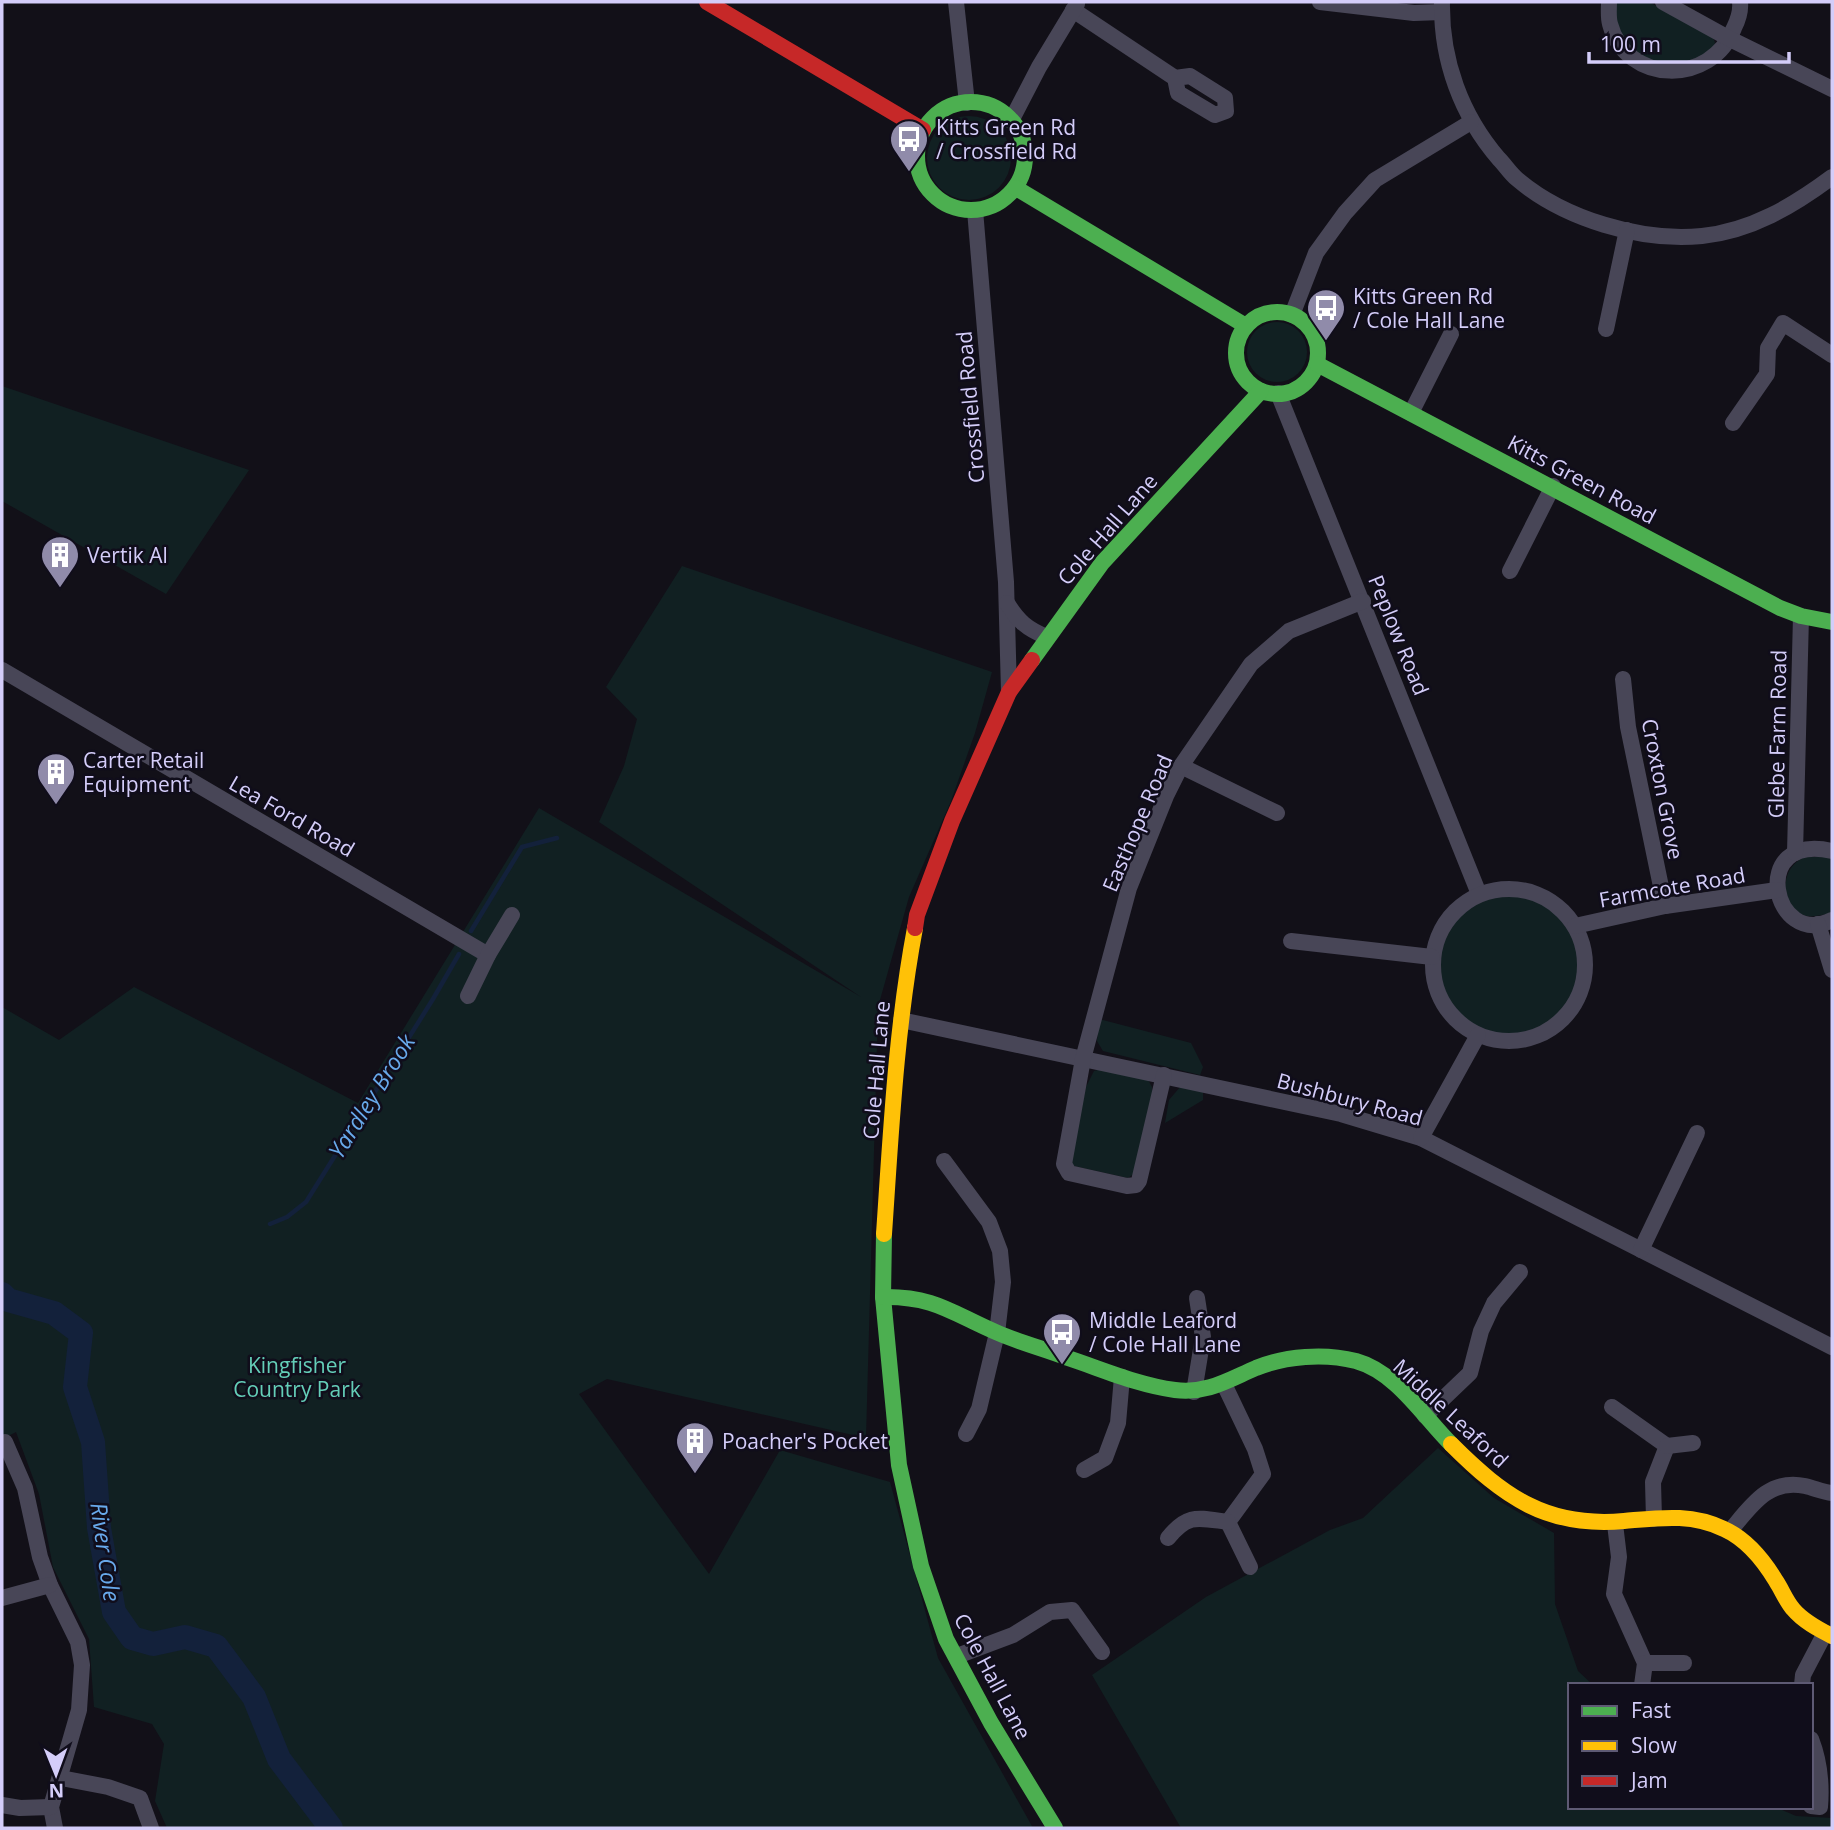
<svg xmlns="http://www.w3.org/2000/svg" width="1834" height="1830" font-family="'Open Sans',sans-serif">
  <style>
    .green { fill: #112022 }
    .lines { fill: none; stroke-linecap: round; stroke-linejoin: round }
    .stream { stroke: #13213b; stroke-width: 4.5 }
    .river { stroke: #13213b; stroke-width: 24 }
    .street { stroke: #484657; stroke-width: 16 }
    .fast { stroke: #4caf50; stroke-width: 16 }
    .slow { stroke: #ffc107; stroke-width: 16 }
    .jam { stroke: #c62828; stroke-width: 16 }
    .labels { text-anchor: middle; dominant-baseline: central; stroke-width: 5; stroke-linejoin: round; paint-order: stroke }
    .poi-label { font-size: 21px; fill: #d4cdf9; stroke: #100d1b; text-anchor: start }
    .street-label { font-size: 21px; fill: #d4cdf9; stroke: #100d1b }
    .park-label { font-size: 21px; fill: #64ceb8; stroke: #100d1b }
    .water-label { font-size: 23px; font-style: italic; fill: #68a9eb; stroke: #100d1b }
  </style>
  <rect width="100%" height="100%" fill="#121018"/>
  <g class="green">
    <path d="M1615,2H1649L1712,34L1715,43L1711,52L1697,63L1665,65L1642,60L1614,26Z"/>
    <circle cx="969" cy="158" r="42"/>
    <circle cx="1277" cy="352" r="30"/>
    <path d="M2,386L249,470L166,594L2,501Z"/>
    <path d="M682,566L992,672L975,733L951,801L909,897L878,1007L866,1438L607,1379L579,1394L709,1574L780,1450L890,1482L938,1658L1033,1828H167L155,1801L164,1744L152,1724L94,1707L89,1639L53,1567L39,1494L16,1432L2,1439V1007L59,1040L134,987L358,1103L539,808L861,997L599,822L624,766L637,719L606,687Z"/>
    <path d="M1804,857H1827L1832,860V913C1803,919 1801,919 1784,895C1786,876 1787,867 1804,857Z"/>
    <circle cx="1509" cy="965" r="69"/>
    <path d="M1099,1019L1191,1043L1203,1067L1200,1075L1103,1051L1097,1041Z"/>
    <path d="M1102,1069L1147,1078L1152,1087V1099L1135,1173L1128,1178L1074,1166L1070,1160L1086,1087L1094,1071Z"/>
    <path d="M1181,1086L1203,1091V1100L1165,1123L1169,1100Z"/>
    <path d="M1438,1448L1494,1498L1554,1533L1555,1604L1578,1671L1593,1685H1570V1807H1775L1796,1816L1832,1818V1828H1181L1092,1675L1206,1597L1330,1530L1363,1518Z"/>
  </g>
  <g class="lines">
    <g class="stream">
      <path d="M471,931L522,847L557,838"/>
      <path d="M270,1224L287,1217L306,1202L433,999L459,954"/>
    </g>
    <path class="river" d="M2,1294L8,1300L54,1313L81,1333L75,1387L93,1442L99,1528L114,1612L132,1638L153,1644L185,1637L216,1646L254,1697L279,1759L331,1828"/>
    <g class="street">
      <path d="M956,2L967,103"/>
      <path d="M1320,2L1414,13L1442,12"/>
      <path d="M1442,2C1441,60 1461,115 1499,159C1505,165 1510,173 1517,179C1564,219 1641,242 1702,236C1751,231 1793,206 1832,177"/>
      <path d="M1609,2C1609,9 1608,17 1610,24C1626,84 1711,87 1734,28C1738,20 1741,11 1740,2"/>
      <path d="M1663,2L1730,39L1832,89"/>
      <path d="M1073,10L1175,78L1190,76L1225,98L1226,111L1215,115L1178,93L1175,78"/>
      <path d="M1011,121L1039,67L1077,4"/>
      <path d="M975,210L1006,582L1009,692"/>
      <path d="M1292,315L1316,253L1345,213L1375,180L1471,122"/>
      <path d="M1606,329L1627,230"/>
      <path d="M1278,393L1479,894"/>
      <path d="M1411,413L1451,334"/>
      <path d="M1733,423L1767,374L1768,348L1783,323L1832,355"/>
      <path d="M1510,571L1553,486"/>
      <path d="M1007,603C1018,621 1027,629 1047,637"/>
      <path d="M2,670L488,955"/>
      <path d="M1623,679L1628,727L1665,906"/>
      <path d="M1181,766L1277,813"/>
      <path d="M1832,851C1747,832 1773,950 1832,920"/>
      <path d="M1795,853L1801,616"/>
      <circle cx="1509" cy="965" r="76"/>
      <path d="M1818,924L1832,970"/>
      <path d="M1575,926L1665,906L1777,890"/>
      <path d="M1291,941L1432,957"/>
      <path d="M468,996L488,955L512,915"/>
      <path d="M901,1020L1341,1114L1421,1138L1832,1347"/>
      <path d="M1164,1075L1139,1181L1136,1185L1127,1186L1069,1173L1064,1164L1083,1059L1129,888L1166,796L1181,766L1251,664L1289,631L1363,601"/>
      <path d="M1421,1138L1478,1035"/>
      <path d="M944,1161L989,1222L1000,1251L1003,1282L997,1333L979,1409L966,1434"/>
      <path d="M1641,1250L1697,1133"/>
      <path d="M1224,1384L1255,1449L1263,1474L1228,1522L1250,1567"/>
      <path d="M1194,1392L1203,1337L1197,1298"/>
      <path d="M1612,1407L1667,1446L1653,1482L1654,1519"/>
      <path d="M1425,1416L1470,1373L1481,1331L1494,1303L1520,1272"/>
      <path d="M5,1442L25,1488L40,1557L50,1585L78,1642L82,1665L79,1710L51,1807L55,1828"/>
      <path d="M1667,1446L1693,1443"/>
      <path d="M1084,1470L1105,1458L1118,1423L1122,1377"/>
      <path d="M1615,1524L1619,1557L1614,1594L1645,1663L1642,1685"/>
      <path d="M1730,1531C1751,1506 1769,1478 1805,1486C1814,1488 1823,1492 1832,1493"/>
      <path d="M1168,1538C1188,1513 1198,1518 1228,1522"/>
      <path d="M2,1598L50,1585"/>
      <path d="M957,1656L1013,1635L1050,1612L1072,1610L1102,1652"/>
      <path d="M1645,1663H1684"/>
      <path d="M1802,1685L1803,1675L1825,1633"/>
      <path d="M1811,1739C1820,1762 1822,1783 1820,1807L1811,1806"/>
      <path d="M61,1778L108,1787L140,1798L151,1828"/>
      <path d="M2,1805L20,1808L51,1807"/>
    </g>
    <g class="fast">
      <circle cx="971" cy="156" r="54"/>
      <path d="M1016,188L1246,326"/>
      <circle cx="1277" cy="353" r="41"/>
      <path d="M1317,364L1780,608L1801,616L1832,622"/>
      <path d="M1032,660L1102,563L1261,391"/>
      <path d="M884,1234L883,1297L899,1465L921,1566L946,1639L991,1723L1055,1828"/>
      <path d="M883,1297C935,1296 953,1314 998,1333C1021,1343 1045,1349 1068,1358C1104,1370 1138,1385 1175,1390C1207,1394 1228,1380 1256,1368C1286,1356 1324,1353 1356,1361C1396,1372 1423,1416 1451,1444"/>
    </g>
    <g class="slow">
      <path d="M884,1234C891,1132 896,1029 915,928"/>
      <path d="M1451,1444C1504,1497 1547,1528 1624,1521C1659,1518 1691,1513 1724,1529C1746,1539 1764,1561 1776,1581C1782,1590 1786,1601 1793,1609C1803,1621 1818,1629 1832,1636"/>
    </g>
    <g class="jam">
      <path d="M707,2L923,130"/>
      <path d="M915,928L917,915L952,821L1009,692L1032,660"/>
    </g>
  </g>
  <defs>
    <symbol id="bus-pin" viewBox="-11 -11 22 30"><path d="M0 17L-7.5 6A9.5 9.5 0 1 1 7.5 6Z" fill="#908baa" stroke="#100d1b"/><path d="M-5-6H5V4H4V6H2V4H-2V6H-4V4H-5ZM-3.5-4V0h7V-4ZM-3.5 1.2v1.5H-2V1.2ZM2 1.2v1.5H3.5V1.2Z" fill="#fff"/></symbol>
    <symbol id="building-pin" viewBox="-11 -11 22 30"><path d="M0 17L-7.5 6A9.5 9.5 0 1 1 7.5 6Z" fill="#908baa" stroke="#100d1b"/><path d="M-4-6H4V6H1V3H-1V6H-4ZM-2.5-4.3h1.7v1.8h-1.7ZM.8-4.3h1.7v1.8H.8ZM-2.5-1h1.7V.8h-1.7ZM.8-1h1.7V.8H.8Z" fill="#fff"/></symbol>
  </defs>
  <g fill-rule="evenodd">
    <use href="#bus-pin" x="887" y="117" width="44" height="60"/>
    <use href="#bus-pin" x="1304" y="286" width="44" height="60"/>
    <use href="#building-pin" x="38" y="533" width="44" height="60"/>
    <use href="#building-pin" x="34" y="750" width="44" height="60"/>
    <use href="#bus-pin" x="1040" y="1310" width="44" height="60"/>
    <use href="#building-pin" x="673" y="1419" width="44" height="60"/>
  </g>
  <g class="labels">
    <g class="poi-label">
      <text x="936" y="127">Kitts Green Rd<tspan x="936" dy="24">/ Crossfield Rd</tspan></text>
      <text x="1353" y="296">Kitts Green Rd<tspan x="1353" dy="24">/ Cole Hall Lane</tspan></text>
      <text x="87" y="555">Vertik Al</text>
      <text x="83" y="760">Carter Retail<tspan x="83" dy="24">Equipment</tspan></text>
      <text x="1089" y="1320">Middle Leaford<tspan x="1089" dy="24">/ Cole Hall Lane</tspan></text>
      <text x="722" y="1441">Poacher's Pocket</text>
    </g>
    <g class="street-label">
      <text transform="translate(970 407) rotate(-95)">Crossfield Road</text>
      <text transform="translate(1582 479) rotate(28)">Kitts Green Road</text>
      <text transform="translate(1107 529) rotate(-49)">Cole Hall Lane</text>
      <text transform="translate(1399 635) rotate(68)">Peplow Road</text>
      <text transform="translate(1777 734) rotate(-89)">Glebe Farm Road</text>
      <text transform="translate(1663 789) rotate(79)">Croxton Grove</text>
      <text transform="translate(292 816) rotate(30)">Lea Ford Road</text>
      <text transform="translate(1137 823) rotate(-67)">Easthope Road</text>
      <text transform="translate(1672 887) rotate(-10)">Farmcote Road</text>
      <text transform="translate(876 1070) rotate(-85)">Cole Hall Lane</text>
      <text transform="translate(1350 1099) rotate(15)">Bushbury Road</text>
      <text transform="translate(1451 1413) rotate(43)">Middle Leaford</text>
      <text transform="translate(993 1676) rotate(62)">Cole Hall Lane</text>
    </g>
    <g class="park-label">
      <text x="297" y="1365">Kingfisher<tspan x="297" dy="24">Country Park</tspan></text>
    </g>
    <g class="water-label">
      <text transform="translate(371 1096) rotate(-58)">Yardley Brook</text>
      <text transform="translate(106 1552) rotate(82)">River Cole</text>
    </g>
  </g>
  <rect width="1834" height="1830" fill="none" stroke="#d4cdf9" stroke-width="7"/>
  <rect x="1568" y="1683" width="245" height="126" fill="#100d1b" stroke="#5e5a74" stroke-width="2"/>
  <rect x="1582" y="1706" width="35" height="10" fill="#4caf50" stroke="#5e5a74" stroke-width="2"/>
  <text x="1631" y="1718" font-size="21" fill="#d4cdf9">Fast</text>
  <rect x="1582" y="1741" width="35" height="10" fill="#ffc107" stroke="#5e5a74" stroke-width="2"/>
  <text x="1631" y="1753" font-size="21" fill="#d4cdf9">Slow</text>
  <rect x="1582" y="1776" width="35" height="10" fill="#c62828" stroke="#5e5a74" stroke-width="2"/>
  <text x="1631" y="1788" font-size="21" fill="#d4cdf9">Jam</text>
  <g transform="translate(56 1774) rotate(179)" stroke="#100d1b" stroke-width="5" paint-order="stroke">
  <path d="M0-5L12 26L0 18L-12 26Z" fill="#d4cdf9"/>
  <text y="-10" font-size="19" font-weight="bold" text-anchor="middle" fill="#d4cdf9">N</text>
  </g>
  <path d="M1589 52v10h200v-10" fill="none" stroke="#d4cdf9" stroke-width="3.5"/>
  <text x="1600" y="52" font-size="21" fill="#d4cdf9" stroke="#100d1b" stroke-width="5" paint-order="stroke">100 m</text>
</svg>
